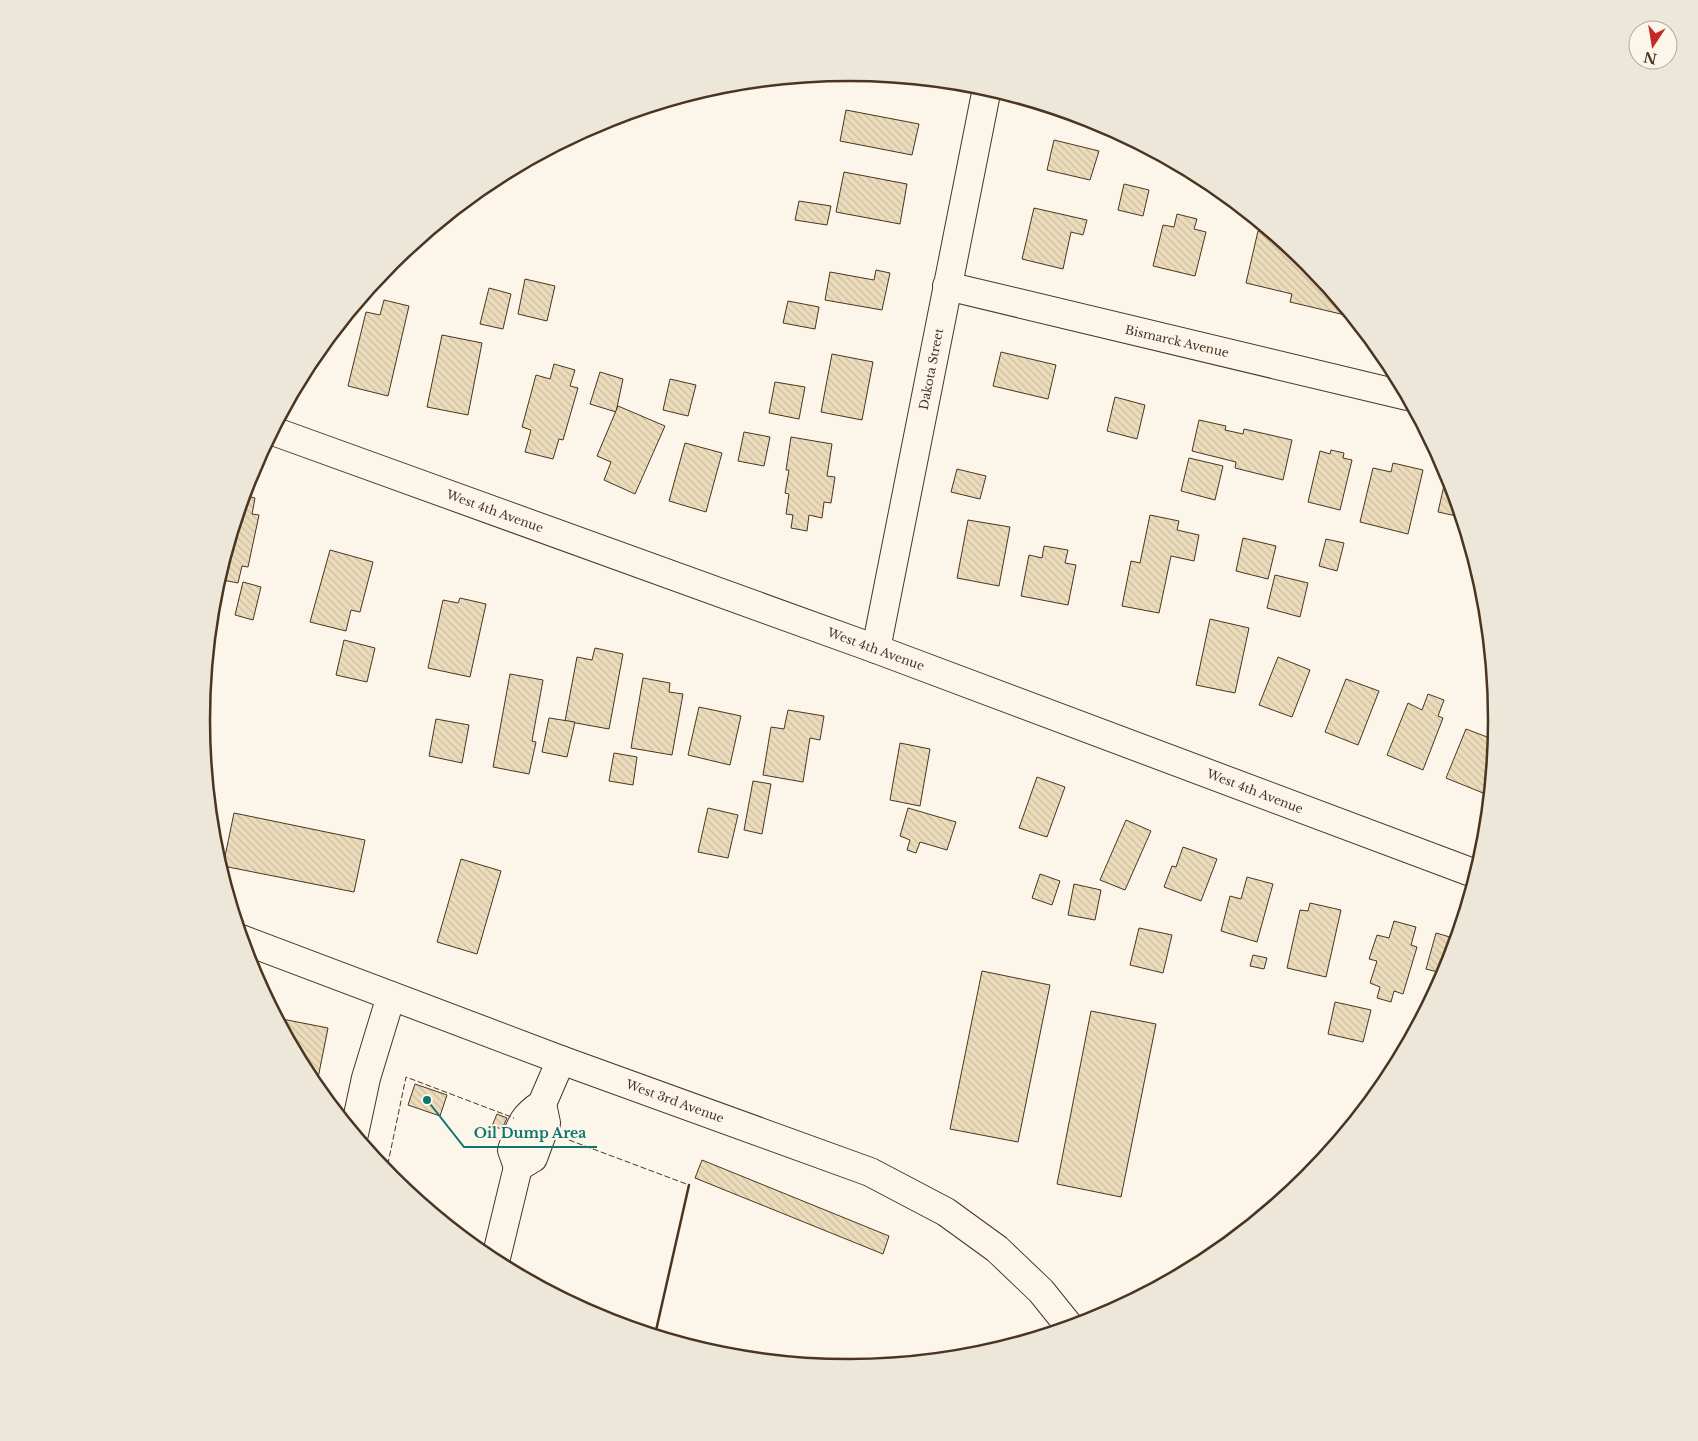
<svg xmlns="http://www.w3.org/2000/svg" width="1698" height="1441" font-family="'Libre Baskerville',serif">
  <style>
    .building { fill: url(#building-back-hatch); stroke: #4a3520 }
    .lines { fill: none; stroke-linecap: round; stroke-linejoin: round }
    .minor-casing { stroke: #4a3520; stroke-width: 30 }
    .minor { stroke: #fbf6e9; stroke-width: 28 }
    .fence { stroke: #4a3520; stroke-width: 1; stroke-dasharray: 6 2.5; stroke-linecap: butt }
    .wall { stroke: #4a3520; stroke-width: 2.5 }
    .labels { text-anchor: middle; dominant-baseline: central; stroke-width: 4; stroke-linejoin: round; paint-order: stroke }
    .street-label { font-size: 12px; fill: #4a3520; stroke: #fbf6e9 }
    .rim { fill: none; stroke: #4a3520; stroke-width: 2.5 }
    .leader { fill: none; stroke: #0f766e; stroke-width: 2 }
    .callout-dot { fill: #0f766e; stroke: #fbf6e9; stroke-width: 2 }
    .callout-label { font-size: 14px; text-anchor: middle; font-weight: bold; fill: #0f766e; stroke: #fbf6e9; stroke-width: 4; stroke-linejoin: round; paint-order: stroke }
  </style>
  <defs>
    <pattern id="building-back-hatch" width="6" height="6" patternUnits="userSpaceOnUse" patternTransform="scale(1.25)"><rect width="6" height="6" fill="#ecdcbc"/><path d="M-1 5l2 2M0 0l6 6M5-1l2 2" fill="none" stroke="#ccbda1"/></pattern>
  </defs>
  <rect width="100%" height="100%" fill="#fbf6e9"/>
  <g class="building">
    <path d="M846,110L919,124L912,155L840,141Z"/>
    <path d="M1054,140L1099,151L1090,180L1047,170Z"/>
    <path d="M844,172L907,184L900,224L836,212Z"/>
    <path d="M1124,184L1149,190L1143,216L1118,210Z"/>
    <path d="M799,201L831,206L827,225L795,220Z"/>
    <path d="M1034,208L1087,220L1083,235L1071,232L1063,269L1022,259Z"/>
    <path d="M1177,214L1197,219L1194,229L1206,232L1195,276L1153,266L1163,225L1174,227Z"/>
    <path d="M437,225L435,233L428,232Z"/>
    <path d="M1258,231L1273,234L1307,263L1347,310L1345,315L1290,302L1292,294L1246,283Z"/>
    <path d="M876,270L890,273L882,310L825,300L830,272L874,280Z"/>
    <path d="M525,279L555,286L547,321L518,314Z"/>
    <path d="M489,288L511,294L503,329L480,324Z"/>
    <path d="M384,300L409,306L388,396L348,386L366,312L380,315Z"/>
    <path d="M788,301L819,307L815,329L783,323Z"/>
    <path d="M442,335L482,343L468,415L427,407Z"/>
    <path d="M326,341L324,351L319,350Z"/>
    <path d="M1001,352L1056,365L1048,399L993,386Z"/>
    <path d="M832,354L873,362L862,420L821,412Z"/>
    <path d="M554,364L575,370L570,386L578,388L563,440L559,439L553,459L525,452L531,430L522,427L536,375L550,379Z"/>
    <path d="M600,372L623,379L616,412L590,404Z"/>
    <path d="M670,379L696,385L688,416L663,410Z"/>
    <path d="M775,382L805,387L799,419L769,413Z"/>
    <path d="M1115,397L1145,405L1137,439L1107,431Z"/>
    <path d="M618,406L665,426L635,494L604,480L611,462L597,456Z"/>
    <path d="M1199,420L1226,426L1225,430L1243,434L1244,429L1292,440L1283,480L1235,468L1236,462L1192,451Z"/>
    <path d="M744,432L770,437L764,466L738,461Z"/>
    <path d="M791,437L832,444L827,476L835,477L831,503L824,502L822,518L809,515L807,531L791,528L793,515L786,514L789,494L785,493L789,470H786Z"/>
    <path d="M685,443L722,453L706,512L669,501Z"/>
    <path d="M1331,450L1344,453L1343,458L1352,460L1340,510L1308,502L1320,451L1330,454Z"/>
    <path d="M1189,458L1223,466L1215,500L1181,491Z"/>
    <path d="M1393,463L1423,470L1408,534L1360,522L1373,468L1391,472Z"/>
    <path d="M957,469L986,476L980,499L951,492Z"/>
    <path d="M1447,472L1448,473L1461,517L1438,512Z"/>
    <path d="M243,495L255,498L252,514L259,515L248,567L242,566L238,583L218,579Z"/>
    <path d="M1150,515L1179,521L1177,530L1199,535L1194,561L1171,556L1159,613L1122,606L1131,561L1140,563Z"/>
    <path d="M968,520L1010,527L999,586L957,578Z"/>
    <path d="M1243,538L1276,546L1268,579L1236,571Z"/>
    <path d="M1326,539L1344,543L1337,571L1319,566Z"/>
    <path d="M1044,546L1068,550L1065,563L1076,565L1068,605L1021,596L1029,555L1042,558Z"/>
    <path d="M330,550L373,562L360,612L351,610L346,631L310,622Z"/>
    <path d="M1275,575L1308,583L1300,617L1267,608Z"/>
    <path d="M243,582L261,587L253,620L235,615Z"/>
    <path d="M460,598L486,604L470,677L428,668L443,600L458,603Z"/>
    <path d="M1210,619L1249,628L1235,693L1196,685Z"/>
    <path d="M344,640L375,648L367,682L336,675Z"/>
    <path d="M595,648L623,654L609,729L565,721L577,657L592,660Z"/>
    <path d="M1278,657L1310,670L1292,717L1259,705Z"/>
    <path d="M510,674L543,680L532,741L536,742L529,774L493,767Z"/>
    <path d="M643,678L670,683L669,692L683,694L672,755L631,748Z"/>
    <path d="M1346,679L1379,691L1358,745L1325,732Z"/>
    <path d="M1428,694L1444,700L1438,716L1443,718L1423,770L1387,755L1408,703L1422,710Z"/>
    <path d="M699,707L741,716L730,765L688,755Z"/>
    <path d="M788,710L824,716L820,740L810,738L803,782L763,775L771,727L784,729Z"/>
    <path d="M549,718L575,722L567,757L542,752Z"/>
    <path d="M436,719L469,725L462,763L429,756Z"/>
    <path d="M1466,729L1495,740L1492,769L1483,793L1446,778Z"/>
    <path d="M900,743L930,749L920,806L890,800Z"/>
    <path d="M614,753L637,757L633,785L609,781Z"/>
    <path d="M1037,777L1065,787L1047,837L1019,828Z"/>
    <path d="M753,781L771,784L762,834L744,830Z"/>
    <path d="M708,808L738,815L728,858L698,852Z"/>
    <path d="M908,808L956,822L947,850L920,842L916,853L907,850L910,840L900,836Z"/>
    <path d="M234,813L365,840L354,892L223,866Z"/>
    <path d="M1126,820L1151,831L1125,890L1100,880Z"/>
    <path d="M1183,847L1217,859L1201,901L1164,887L1172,866L1176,867Z"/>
    <path d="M461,859L501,871L477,954L437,942Z"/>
    <path d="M1040,874L1060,881L1052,905L1032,898Z"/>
    <path d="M1247,877L1273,884L1257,942L1221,931L1230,896L1241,899Z"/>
    <path d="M1074,884L1101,890L1095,920L1068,915Z"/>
    <path d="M1310,903L1341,910L1326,977L1287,968L1300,910L1308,911Z"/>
    <path d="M1394,921L1416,927L1411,945L1417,947L1403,994L1394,991L1391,1002L1377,998L1380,987L1370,983L1377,961L1369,959L1377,935L1389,938Z"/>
    <path d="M1139,928L1172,935L1163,973L1130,965Z"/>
    <path d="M1436,933L1457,939L1448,969L1440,983L1442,973L1426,969Z"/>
    <path d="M1253,955L1267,958L1264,969L1250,966Z"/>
    <path d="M982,971L1050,985L1018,1142L950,1129Z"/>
    <path d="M1335,1002L1371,1010L1363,1042L1328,1034Z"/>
    <path d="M1091,1011L1156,1024L1121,1197L1057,1184Z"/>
    <path d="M277,1018L328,1028L316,1088L310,1080Z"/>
    <path d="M415,1084L447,1095L440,1116L408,1105Z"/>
    <path d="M497,1114L507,1118L502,1129L492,1126Z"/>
    <path d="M702,1160L889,1236L883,1254L695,1178Z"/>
    <path d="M1298,1176L1308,1178L1295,1189Z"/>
  </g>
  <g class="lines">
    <defs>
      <g id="minor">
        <path d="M947,286L1407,396"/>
        <path d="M273,431L876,649L1476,874"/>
        <path d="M876,649L987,88"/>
        <path d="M241,939L561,1060L870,1172L946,1212L997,1249L1041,1291L1070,1327"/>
        <path d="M542,1104C520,1119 521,1126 512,1150L518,1167L533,1158L546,1123L542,1104L561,1060"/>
        <path d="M354,1134L366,1078L391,996"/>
        <path d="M495,1262L518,1167"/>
      </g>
    </defs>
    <use href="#minor" class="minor-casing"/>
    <use href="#minor" class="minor"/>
    <g class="fence">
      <path d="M553,1134L689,1185"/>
      <path d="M386,1173L406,1077L514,1118"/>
    </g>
    <path class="wall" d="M655,1335L689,1185"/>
  </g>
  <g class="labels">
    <g class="street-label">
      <text transform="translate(1177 341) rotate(13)">Bismarck Avenue</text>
      <text transform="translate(931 369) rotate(-79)">Dakota Street</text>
      <text transform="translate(495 511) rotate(20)">West 4th Avenue</text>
      <text transform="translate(876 649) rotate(20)">West 4th Avenue</text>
      <text transform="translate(1255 791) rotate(21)">West 4th Avenue</text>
      <text transform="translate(675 1101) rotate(20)">West 3rd Avenue</text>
    </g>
  </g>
  <path d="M0 0H1698V1441H0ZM210 720a639 639 0 1 1 1278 0a639 639 0 1 1-1278 0Z" fill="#ede7d9" fill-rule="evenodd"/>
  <path class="rim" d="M210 720a639 639 0 1 1 1278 0a639 639 0 1 1-1278 0Z"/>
  <path class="leader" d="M427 1100L464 1147H597"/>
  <circle class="callout-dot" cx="427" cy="1100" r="5"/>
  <g class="callout-label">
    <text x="530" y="1138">Oil Dump Area</text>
  </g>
  <g transform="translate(1653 45) rotate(192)"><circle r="24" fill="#fbf6e9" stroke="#b4a999"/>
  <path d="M0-4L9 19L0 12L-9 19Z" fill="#c62828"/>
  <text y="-8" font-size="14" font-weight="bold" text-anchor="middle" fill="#4a3520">N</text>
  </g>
</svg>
